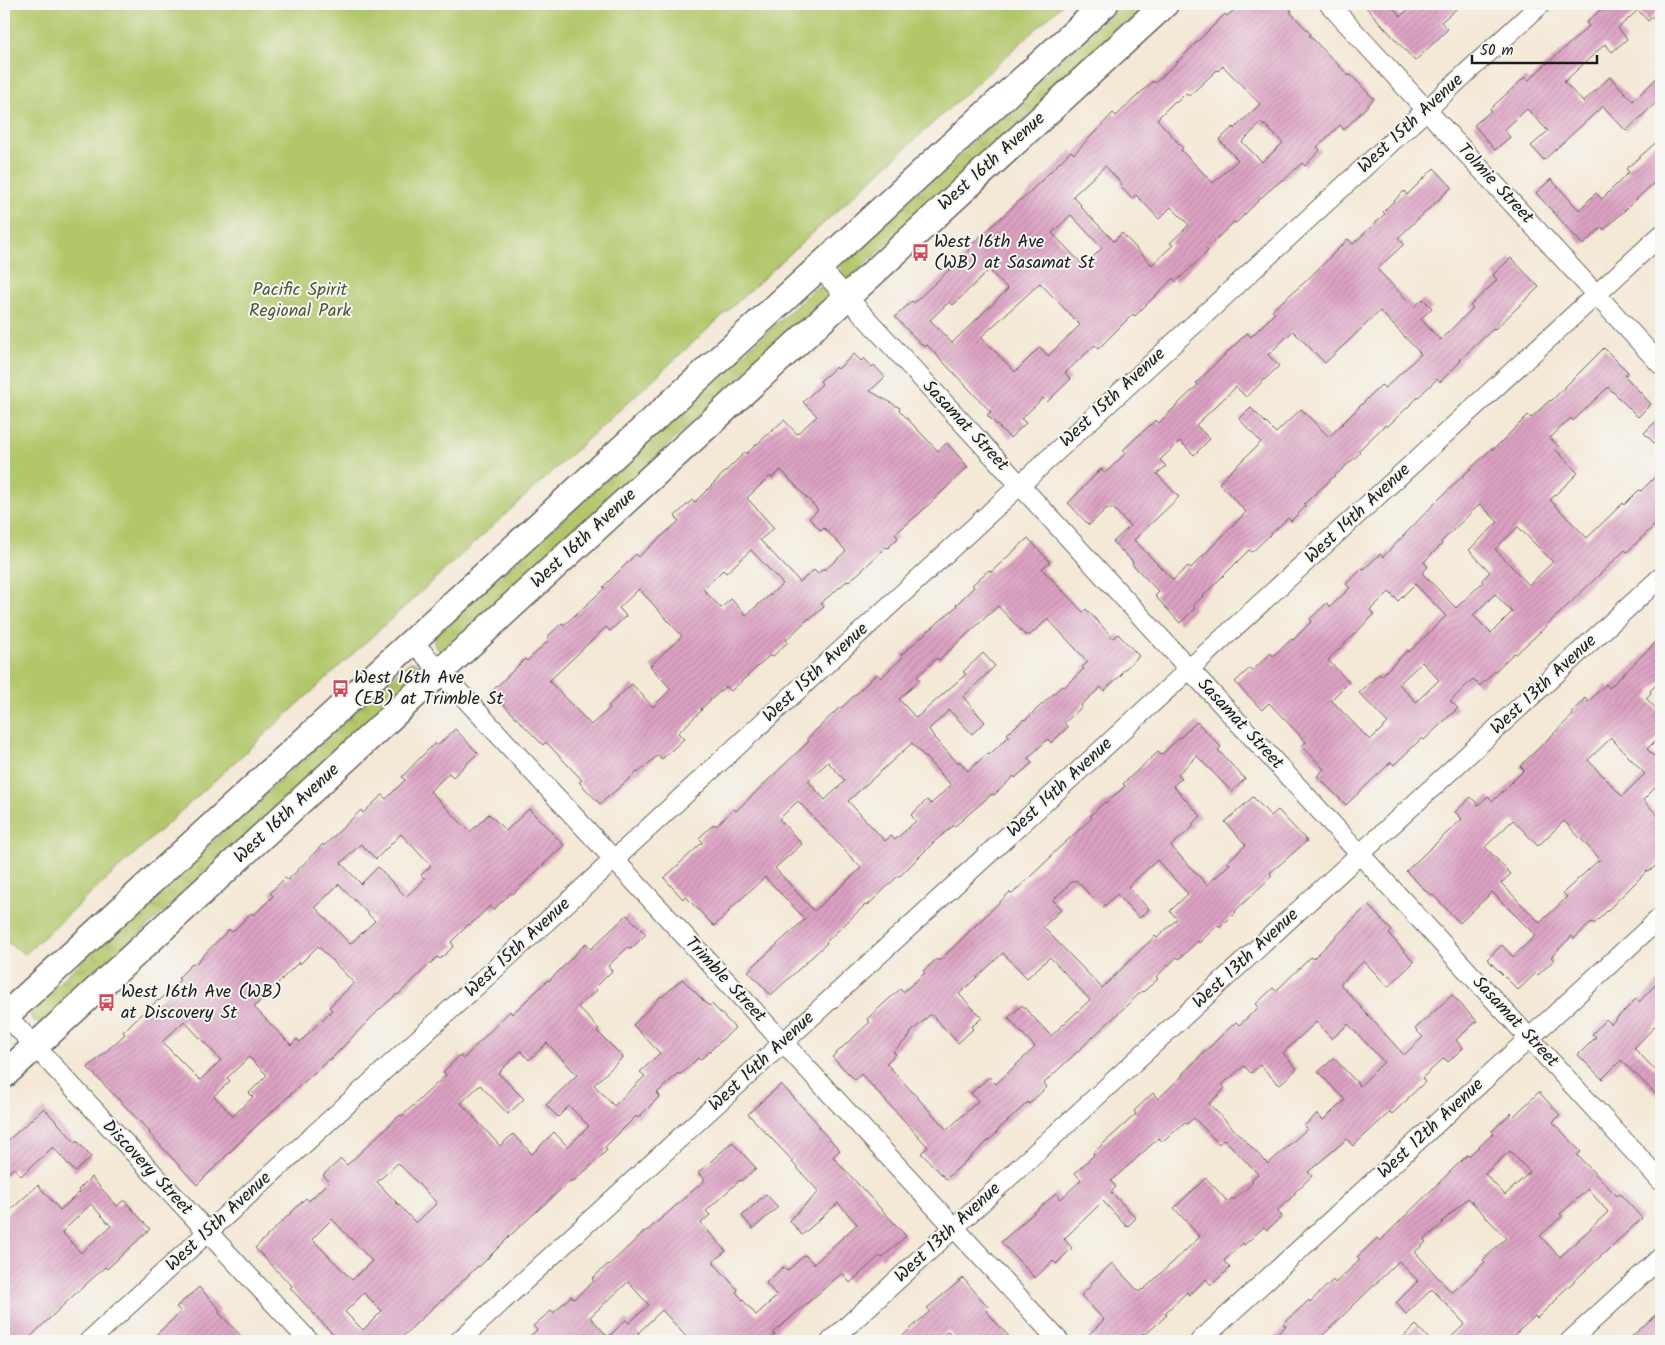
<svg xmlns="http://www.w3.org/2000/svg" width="1665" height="1345" font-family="Kalam,sans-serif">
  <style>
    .grass { fill: url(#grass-tufts); stroke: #677244 }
    .park { fill: #b2c76b; stroke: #677244 }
    .building { fill: url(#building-hatch); fill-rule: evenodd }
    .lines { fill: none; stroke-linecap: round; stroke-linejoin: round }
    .minor-casing { stroke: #68635d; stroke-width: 21 }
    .secondary-casing { stroke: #68635d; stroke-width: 29 }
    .minor { stroke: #fff; stroke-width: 19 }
    .secondary { stroke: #fff; stroke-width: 26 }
    .labels { text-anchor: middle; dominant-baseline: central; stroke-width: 4; stroke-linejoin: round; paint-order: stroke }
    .street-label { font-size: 18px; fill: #1c1c1c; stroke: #f6f6f2 }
    .poi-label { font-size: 18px; fill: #1c1c1c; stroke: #f6f6f2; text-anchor: start }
    .park-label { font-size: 18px; fill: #505838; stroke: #f6f6f2 }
  </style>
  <defs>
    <pattern id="grass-tufts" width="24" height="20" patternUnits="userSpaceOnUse" patternTransform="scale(1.25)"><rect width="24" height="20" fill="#b2c76b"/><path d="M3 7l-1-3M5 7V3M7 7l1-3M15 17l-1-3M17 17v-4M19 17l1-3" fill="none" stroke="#98aa5c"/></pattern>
    <pattern id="building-hatch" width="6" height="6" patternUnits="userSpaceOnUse" patternTransform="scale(1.25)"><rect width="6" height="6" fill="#dca1c2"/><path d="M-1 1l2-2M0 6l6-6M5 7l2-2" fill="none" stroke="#bc8aa6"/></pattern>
  </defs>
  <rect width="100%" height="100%" fill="#f6f6f2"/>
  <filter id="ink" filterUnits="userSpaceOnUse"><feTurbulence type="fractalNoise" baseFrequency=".02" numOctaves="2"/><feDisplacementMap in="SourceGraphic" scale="10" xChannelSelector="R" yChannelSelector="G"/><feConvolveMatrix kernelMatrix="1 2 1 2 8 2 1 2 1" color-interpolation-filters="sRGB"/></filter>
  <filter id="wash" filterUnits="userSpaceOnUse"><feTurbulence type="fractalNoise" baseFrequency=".0096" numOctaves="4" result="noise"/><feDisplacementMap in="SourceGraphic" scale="20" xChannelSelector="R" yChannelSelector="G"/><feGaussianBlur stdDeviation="1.12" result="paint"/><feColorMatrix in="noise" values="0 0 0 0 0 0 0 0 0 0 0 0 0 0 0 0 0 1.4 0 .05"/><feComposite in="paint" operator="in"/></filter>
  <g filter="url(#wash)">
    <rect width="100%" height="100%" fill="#f4e8d6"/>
    <g class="grass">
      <path d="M1122,4H1150L850,278H845L841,274L840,266L842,262Z"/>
      <path d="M817,287L823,288L828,296L446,652C436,652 432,645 435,636Z"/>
      <path d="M411,662L416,663L420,666L421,674L43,1023C33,1024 28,1017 32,1007L407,664Z"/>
    </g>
    <path class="park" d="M4,4H1063L25,954L4,940Z"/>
    <g id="blocks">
      <g class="building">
        <path d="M1241,4H1285L1292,11L1290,12L1311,34L1309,35L1349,76L1351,75L1374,99L1344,130L1340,125L1317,147L1320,150L1305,166L1302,163L1284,180L1283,179L1264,195L1236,223L1234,222L1206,249L1208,251L1176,282L1173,278L1135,316L1133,314L1098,349L1095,345L1065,373L1071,379L1047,402L1043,398L1021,419L1026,423L1010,438L987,415L991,412L927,345L924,347L895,317L912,301L914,303L949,270L970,250L968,248L1021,199L1022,200L1071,151L1074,154L1113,113L1116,116L1153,81L1155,83L1173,66L1225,14L1227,16ZM1223,66L1260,104L1234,129L1233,127L1219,140L1238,160L1213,183L1181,150L1183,148L1157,119L1175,101L1176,103L1186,93L1189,96L1217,70L1218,71ZM1261,123L1264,126L1265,125L1283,143L1262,162L1242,142ZM1105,166L1122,184L1120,186L1132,199L1136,195L1159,219L1171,207L1189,225L1170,243L1173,245L1152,265L1122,233L1114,241L1080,206L1081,205L1073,196ZM1071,215L1102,248L1084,266L1052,233ZM989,270L1008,289L952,343L930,320L949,302L953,305ZM1040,283L1080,325L1048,356L1040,347L1015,372L981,337Z"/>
        <path d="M1363,4H1389L1401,16L1414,4H1462L1441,22L1448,29L1415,61Z"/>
        <path d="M1610,4H1661V9L1648,21L1638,10L1618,28L1627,39L1612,52L1605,44L1564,82L1583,102L1610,77L1633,101L1661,74V98L1626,131L1603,106L1544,160L1531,146L1548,131L1527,109L1504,130L1510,137L1495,150L1474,125L1491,111L1490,109L1525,77L1529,80L1547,63V64L1589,26L1586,23L1601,9L1602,11Z"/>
        <path d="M1661,138V176L1604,230L1602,227L1583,245L1536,193L1551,179L1579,210L1596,193L1602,199L1629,172L1626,169Z"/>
        <path d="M1434,168L1452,187L1398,238L1404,244L1377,269L1414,307L1423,299L1432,308L1421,319L1440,340L1473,308L1470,306L1497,280L1493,275L1511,258L1539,287L1494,330L1493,329L1460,360L1461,361L1440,382L1437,379L1387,427L1385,425L1358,451L1360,453L1304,504L1306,506L1291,521L1288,518L1252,552L1249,550L1193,606L1195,608L1180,623L1155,596L1159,592L1132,564L1133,562L1113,542L1130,526L1112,507L1110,510L1107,508L1089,525L1068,503L1101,469L1105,473L1126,453L1123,450L1138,436L1156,420L1159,423L1177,405L1198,385L1196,383L1247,333L1251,337L1275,313L1272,310L1305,282L1348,239L1353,244L1385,214L1383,212L1404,191L1407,195ZM1380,311L1421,354L1385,388L1381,385L1329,437L1301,409L1276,433L1251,408L1239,419L1261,442L1219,483L1246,512L1191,568L1188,566L1173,580L1134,540L1179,497L1157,474L1166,466L1160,460L1180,441L1194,455L1210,439L1196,425L1236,387L1246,397L1279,366L1268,355L1293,331L1325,363Z"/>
        <path d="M1604,348L1628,372L1625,376L1651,404L1638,417L1608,387L1573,421L1571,418L1550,438L1559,447L1556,450L1578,473L1550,500L1587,538L1623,503L1624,505L1639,490L1641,491L1661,471V519L1627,552L1625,550L1539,633L1516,654L1514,653L1480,686L1473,679L1450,701L1458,708L1424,740L1422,738L1394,765L1391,762L1346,805L1317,776L1324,769L1302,746L1306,742L1269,703L1262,710L1235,682L1250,668L1252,671L1271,653L1273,656L1292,639L1293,640L1312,621L1310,619L1327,603L1330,607L1350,588L1346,584L1363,568L1364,569L1380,554L1383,557L1439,499L1492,448L1493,450L1528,415L1531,418L1550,400L1551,401ZM1480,504L1498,522L1469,550L1490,572L1482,580L1483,582L1456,608L1422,573L1428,567L1424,562L1442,544L1441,542ZM1518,527L1553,562L1529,585L1495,549ZM1415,584L1446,616L1409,652L1408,650L1381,676L1379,674L1359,693L1388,723L1370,740L1331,700L1349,682L1328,660L1374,615L1370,610L1389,592L1398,601ZM1495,594L1512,612L1491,633L1473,615ZM1422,662L1439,680L1416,702L1399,684Z"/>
        <path d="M854,354L861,361L864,358L872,367L874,365L885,377L870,391L900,408L899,410L938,451L947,443L968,467L921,512L895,534L898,538L888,548L886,547L860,572L848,582L847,581L821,603L824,607L810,619L809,618L786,640L788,642L772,657L770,655L731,691L726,686L701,709L702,710L678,733L684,739L662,759L658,755L638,773L637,772L600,804L579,782L582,780L546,742L543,745L491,692L525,659L527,661L549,640L547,637L562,623L564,625L605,588L603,587L636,554L638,557L679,521L675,516L692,500L695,502L745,452L746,454L784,420L797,434L817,416L803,402L822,384L820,381L836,367L838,369ZM781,470L818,510L809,518L821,531L824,528L846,551L825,570L824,568L818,574L814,570L800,582L760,540L774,528L747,498L770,476L772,478ZM751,550L783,584L746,615L731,599L721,608L703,589L723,570L726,573ZM639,589L682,636L650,666L671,689L653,707L632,684L608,706L610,708L591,725L549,681L606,627L610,631L626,616L619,608Z"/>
        <path d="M1661,416V450L1644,433Z"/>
        <path d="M1028,538L1050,562L1042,569L1083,612L1086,609L1113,638L1118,634L1139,656L1121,673L1122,674L1104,691L1101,687L1081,705L1082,707L1064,723L1068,727L1051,743L1048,739L1028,758L1032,763L1015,778L1014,776L994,795L992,794L955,826L954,825L935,841L900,876L899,875L867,906L865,905L826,942L827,943L771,995L748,971L805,919L765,877L728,911L729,912L714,926L685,896L683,899L664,878L703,842L699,838L714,824L716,826L734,809L736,811L809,741L807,739L840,707L841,708L877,674L881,678L903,657L901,655L957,606L956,605L974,587L972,585L989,570L991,572ZM998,606L1025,635H1030L1048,619L1088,662L1082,667L1084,669L1064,687L1062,686L1025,720L1024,719L1007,734L1009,736L989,755L988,753L968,771L959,761L958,763L935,739L929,729L949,710L972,734L985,722L963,697L995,666L983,653L963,672L966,674L916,718L899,699L920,680L917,677L937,658L939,660ZM912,743L951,785L931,804L927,800L911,815L916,821L895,840L891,836L885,841L848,801ZM828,762L845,781L825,800L808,781ZM798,801L861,868L814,911L775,868L802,844L779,819Z"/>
        <path d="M1661,637V680L1650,691L1651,693L1646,698L1661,714V735L1647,749L1661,763V782L1643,800L1661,819V860L1649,872L1647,871L1594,924L1592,922L1574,939L1572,936L1551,957L1554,960L1538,975L1536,973L1518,990L1487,959L1502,945L1513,957L1535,936L1532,932L1492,892L1460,923L1432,894L1430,895L1406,871L1462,819L1455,812L1471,797L1478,805L1488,796L1493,801L1524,770L1520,766L1573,715L1571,713L1585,698L1588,702L1606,684L1609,688ZM1611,738L1645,774L1622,796L1588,760ZM1513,820L1538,846L1564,821L1600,859L1563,893L1567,897L1540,923L1501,883L1511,874L1485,847Z"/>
        <path d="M1197,722L1221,747L1218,750L1245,779L1232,792L1197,756L1178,774L1182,778L1173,786L1201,816L1192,824L1194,826L1171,846L1207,885L1230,864L1227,862L1246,845L1225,822L1253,797L1271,816L1278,810L1307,841L1270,873L1272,876L1235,911L1236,912L1220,928L1218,925L1199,943L1198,941L1179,959L1177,957L1156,977L1158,979L1143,992L1142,991L1044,1083L1047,1087L1029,1104L1028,1102L996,1132L997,1133L946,1179L921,1153L928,1147L899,1115L861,1074L855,1080L832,1057L870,1022L867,1019L900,989L903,992L925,973L923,971L937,959L939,961L1010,892L1012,894L1051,857L1050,856L1092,818L1090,816L1105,802L1106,803L1125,786L1123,784L1139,769L1158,752L1161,755ZM1157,860L1188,894L1170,911L1177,919L1157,938L1155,936L1102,988L1043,927L1062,909L1053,900L1073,881L1074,882L1076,880L1102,908L1117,894L1139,918L1149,909L1128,887ZM1003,953L1027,978L1050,957L1090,1000L1051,1036L1022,1005L1008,1018L1035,1047L996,1084L989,1077L971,1093L978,1101L947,1130L886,1063L896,1054L893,1052L911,1035L910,1033L931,1014L958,1043L973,1029L971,1027L982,1018L959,994Z"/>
        <path d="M455,729L478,753L453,777L449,773L430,791L470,832L489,814L506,831L529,809L564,845L513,894L511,893L493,910L490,906L470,925L469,924L451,942L454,946L440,959L437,957L398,995L397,994L378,1011L330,1060L329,1059L251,1131L197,1185L149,1133L150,1132L88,1068L125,1034L123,1032L138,1017L158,1000L159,1001L180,980L178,978L193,963L194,965L229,929L232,932L251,913L254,915L273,896L270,893L285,878L288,880L323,844L324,846L361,810L363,813L382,795L386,799L405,780L402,777L421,757L435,743L437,746ZM401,834L431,866L421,875L425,879L406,897L378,867L361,884L341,863L361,844L376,859ZM339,884L375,921L350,944L315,907ZM318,946L354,983L329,1007L332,1010L300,1042L297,1039L291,1045L254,1007L299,962L300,964ZM184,1021L221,1060L200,1080L162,1042ZM249,1057L267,1075L249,1093L253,1097L233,1116L214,1096L230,1081L227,1078Z"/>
        <path d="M1368,905L1392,931L1389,934L1414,962L1388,987L1364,961L1340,984L1404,1055L1423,1037L1415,1029L1452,995L1477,1021L1456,1040L1463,1048L1448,1062L1444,1058L1422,1078L1425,1082L1408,1098V1099L1392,1114L1390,1112L1353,1146L1347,1139L1308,1172L1312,1176L1294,1193L1295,1194L1277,1211L1282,1216L1267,1230L1264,1227L1244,1245L1243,1243L1224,1261L1230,1268L1211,1285L1206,1279L1189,1295L1187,1292L1165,1313L1167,1315L1145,1335L1143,1333L1135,1341H1096L1089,1334L1104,1320L1081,1295L1092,1285L1091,1283L1112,1263L1139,1292L1142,1289L1143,1290L1200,1237L1174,1208L1206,1178L1228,1202L1232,1198L1234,1200L1253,1182L1251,1180L1258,1174L1224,1139L1219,1144L1194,1118L1187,1124L1185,1122L1163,1142L1159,1138L1111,1181L1116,1187L1111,1192L1136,1218L1127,1227L1103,1201L1064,1239L1072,1248L1056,1264L1053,1261L1035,1278L1001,1242L1056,1193L1061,1199L1081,1180L1075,1173L1094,1155L1093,1153L1136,1114L1134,1111L1153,1093L1158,1099L1183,1075L1182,1074L1219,1038L1236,1022L1239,1025L1259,1007L1256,1004L1273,988L1276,991L1311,957L1313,959ZM1316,1022L1332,1039L1348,1024L1384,1062L1360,1086L1334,1058L1318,1072L1345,1100L1323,1120L1317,1114L1304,1126L1307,1129L1268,1164L1209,1104L1225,1088L1222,1085L1244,1066L1251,1073L1260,1065L1279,1085L1297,1069L1283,1053Z"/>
        <path d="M627,915L646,934L631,949L628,947L608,966L612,971L595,988L597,990L578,1007L599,1029L597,1031L623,1057L594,1085L614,1106L645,1076L640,1072L660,1053L633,1025L661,996L662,997L682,979L709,1006L712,1004L735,1028L700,1060L698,1058L680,1075L678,1073L657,1093L660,1096L638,1118L636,1116L605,1147L607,1150L591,1166L572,1182L571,1180L515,1231L479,1267L478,1266L442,1301L441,1300L398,1341H339L290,1288L292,1286L255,1248L306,1198L309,1201L329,1181L323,1175L341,1159L347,1165L400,1115L402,1116L446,1075L443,1072L460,1055L463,1059L510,1011L512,1014L548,980L549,981L586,943L591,949ZM547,1043L577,1075L546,1105L558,1117L569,1106L589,1126L568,1147L554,1132L532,1154L513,1134L500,1146L461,1103L480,1085L508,1114L524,1099L498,1073L521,1051L529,1060ZM398,1163L437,1203L416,1223L377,1182ZM332,1219L372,1261L352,1280L312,1239ZM364,1293L382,1311L363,1330L345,1312Z"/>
        <path d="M1661,979V1020L1634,1048L1661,1076V1099L1621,1060L1602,1079L1578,1055L1596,1037L1592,1034L1606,1019L1611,1024L1636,999L1639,1002Z"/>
        <path d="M781,1084L820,1126L818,1127L840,1150L833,1157L906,1236L882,1258L880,1256L850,1283L842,1273L773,1333L775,1335L768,1341H690L662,1310L638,1333L640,1335L632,1341H524L537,1330L533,1326L551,1311L553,1313L571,1296L574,1299L594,1281L592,1279L608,1264L609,1265L646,1230L647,1231L705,1180L698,1173L732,1142L756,1168L741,1181L740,1180L706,1211L710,1215L701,1223L726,1251L713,1262L738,1290L736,1292L756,1315L777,1296L766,1283L783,1267L787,1271L805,1255L814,1264L854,1227L857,1224L838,1203L802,1235L789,1220L819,1192L792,1162L793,1161L748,1114ZM628,1282L649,1305L629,1323L626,1320L608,1337L590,1317Z"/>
        <path d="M1539,1092L1560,1115L1553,1122L1581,1152L1577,1155L1617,1196L1620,1194L1642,1218L1557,1297L1558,1298L1537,1318L1535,1316L1508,1341H1447L1465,1324L1432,1289L1406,1314L1396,1303L1418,1281L1399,1261L1317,1341H1270L1286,1326L1283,1324L1309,1300L1310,1302L1333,1280L1335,1283L1360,1260L1357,1257L1377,1238L1380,1241L1467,1155L1469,1156L1494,1133L1492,1131L1511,1113L1514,1116ZM1510,1151L1530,1172L1505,1195L1485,1174ZM1588,1189L1608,1212L1560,1257L1540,1236L1562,1216L1560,1214ZM1468,1198L1506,1238L1483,1260L1485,1262L1452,1293L1415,1252L1426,1242L1424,1240L1443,1223L1442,1222Z"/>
        <path d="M44,1108L76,1143L77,1141L91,1157L75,1172L53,1147L21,1176L14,1168L4,1177V1144Z"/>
        <path d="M91,1177L117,1206L124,1200L150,1229L107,1269L105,1267L74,1295L26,1341H4V1216L38,1185L60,1210L80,1192L78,1190ZM91,1204L111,1226L81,1253L62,1232Z"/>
        <path d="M766,1194L778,1207L753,1229L742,1216Z"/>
        <path d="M963,1278L989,1308L986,1311L1013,1341H957L948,1331L937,1341H897L930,1311L927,1308Z"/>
        <path d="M199,1287L220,1310L218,1312L246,1341H149L181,1312L176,1307Z"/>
        <path d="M1661,1310V1341H1627Z"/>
        <path d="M1416,1325L1431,1341H1399Z"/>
      </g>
    </g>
  </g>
  <g filter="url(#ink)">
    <use href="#blocks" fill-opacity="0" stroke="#68635d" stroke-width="1"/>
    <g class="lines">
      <defs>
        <g id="minor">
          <path d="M1329,4L1661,365"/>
          <path d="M819,267L1661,1181"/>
          <path d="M412,641L1059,1341"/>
          <path d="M4,1013L309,1341"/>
          <path d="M89,1341L630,845L1541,4"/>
          <path d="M459,1341L1661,235"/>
          <path d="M831,1341L1661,577"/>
          <path d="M1200,1341L1661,917"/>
          <path d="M1570,1341L1661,1257"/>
        </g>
        <g id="secondary">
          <path d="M4,1017L1105,4"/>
          <path d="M4,1075C391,718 776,359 1165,4"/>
        </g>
      </defs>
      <use href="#minor" class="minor-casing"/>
      <use href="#secondary" class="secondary-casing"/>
      <use href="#minor" class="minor"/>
      <use href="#secondary" class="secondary"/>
    </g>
  </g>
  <defs>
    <symbol id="bus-bare" viewBox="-9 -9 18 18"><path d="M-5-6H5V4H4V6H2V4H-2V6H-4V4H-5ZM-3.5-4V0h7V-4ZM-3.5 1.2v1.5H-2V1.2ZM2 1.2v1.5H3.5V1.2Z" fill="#d1495b" stroke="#f6f6f2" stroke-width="2.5" paint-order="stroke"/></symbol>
  </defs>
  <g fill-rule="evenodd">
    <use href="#bus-bare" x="908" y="240" width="25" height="25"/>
    <use href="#bus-bare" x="328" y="676" width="25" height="25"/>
    <use href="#bus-bare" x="94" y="990" width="25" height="25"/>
  </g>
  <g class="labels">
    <g class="street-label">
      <text transform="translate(1411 124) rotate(-43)">West 15th Avenue</text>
      <text transform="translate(992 162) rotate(-42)">West 16th Avenue</text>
      <text transform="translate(1495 184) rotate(47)">Tolmie Street</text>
      <text transform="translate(1113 398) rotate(-43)">West 15th Avenue</text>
      <text transform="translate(965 426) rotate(47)">Sasamat Street</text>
      <text transform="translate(1358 514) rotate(-43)">West 14th Avenue</text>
      <text transform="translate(584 539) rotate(-43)">West 16th Avenue</text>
      <text transform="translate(816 673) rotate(-43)">West 15th Avenue</text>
      <text transform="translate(1544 685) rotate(-43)">West 13th Avenue</text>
      <text transform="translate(1240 724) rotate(47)">Sasamat Street</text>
      <text transform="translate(1060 788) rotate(-43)">West 14th Avenue</text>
      <text transform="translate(287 814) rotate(-43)">West 16th Avenue</text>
      <text transform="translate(518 948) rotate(-43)">West 15th Avenue</text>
      <text transform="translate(1246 959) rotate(-43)">West 13th Avenue</text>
      <text transform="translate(725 980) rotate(47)">Trimble Street</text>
      <text transform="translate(1515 1022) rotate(47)">Sasamat Street</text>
      <text transform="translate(762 1062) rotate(-43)">West 14th Avenue</text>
      <text transform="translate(1431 1129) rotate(-43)">West 12th Avenue</text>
      <text transform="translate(147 1168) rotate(47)">Discovery Street</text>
      <text transform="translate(219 1222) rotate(-43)">West 15th Avenue</text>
      <text transform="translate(948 1233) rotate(-43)">West 13th Avenue</text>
    </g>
    <g class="poi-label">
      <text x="934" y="242">West 16th Ave<tspan x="934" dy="21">(WB) at Sasamat St</tspan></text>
      <text x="354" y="678">West 16th Ave<tspan x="354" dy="21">(EB) at Trimble St</tspan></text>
      <text x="121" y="992">West 16th Ave (WB)<tspan x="121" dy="21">at Discovery St</tspan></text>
    </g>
    <g class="park-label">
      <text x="300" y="290">Pacific Spirit<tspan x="300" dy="21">Regional Park</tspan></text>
    </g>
  </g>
  <rect width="1665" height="1345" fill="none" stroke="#f6f6f2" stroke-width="20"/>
  <path d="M1472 55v8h125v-8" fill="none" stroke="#1c1c1c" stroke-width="2.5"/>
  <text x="1480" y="55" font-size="15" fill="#1c1c1c" stroke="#f6f6f2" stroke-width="4" paint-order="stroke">50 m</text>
</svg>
